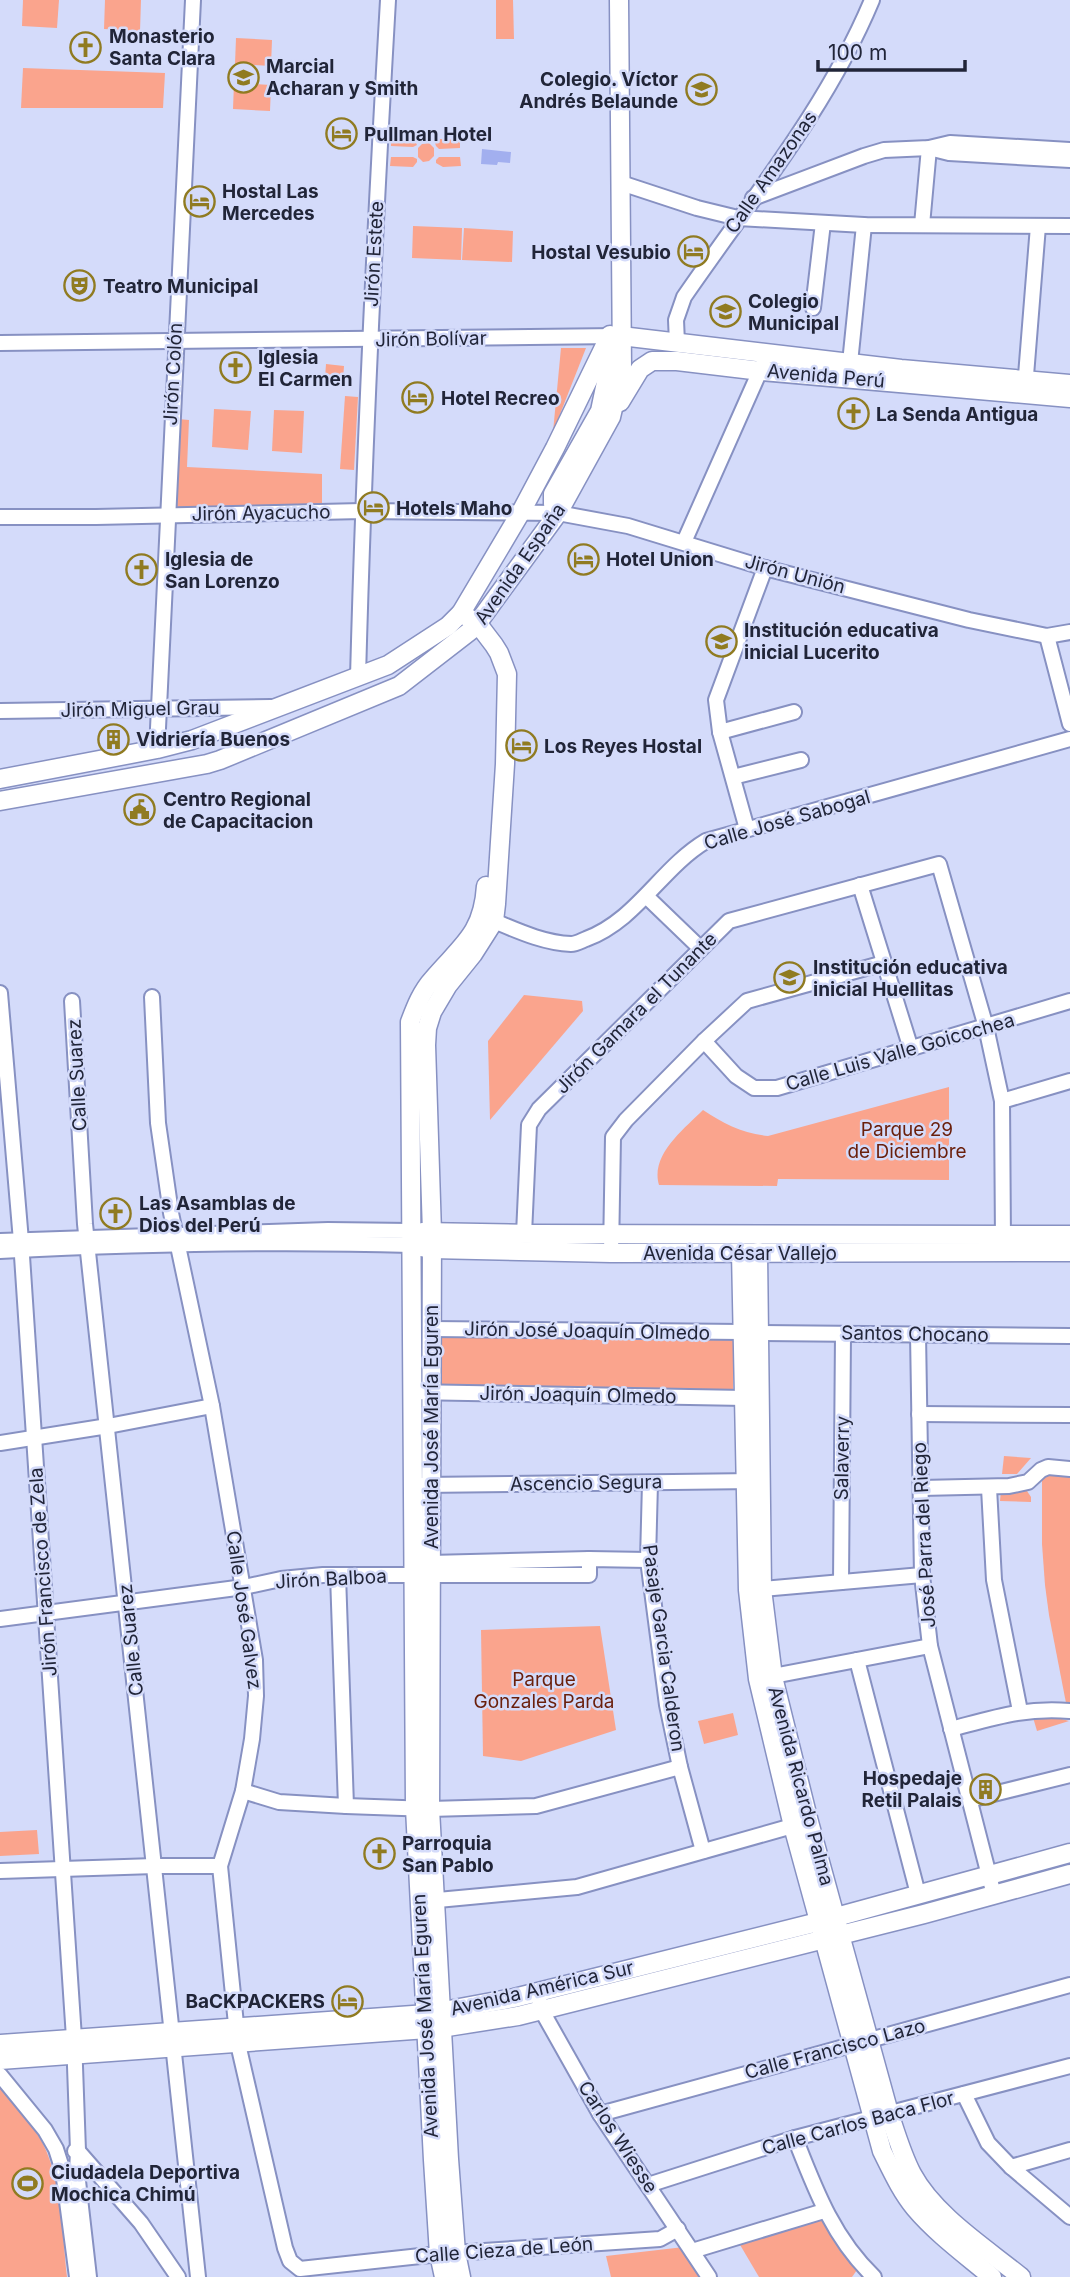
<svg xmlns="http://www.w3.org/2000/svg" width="1070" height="2277" font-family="Inter,sans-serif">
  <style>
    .green { fill: #faa48d }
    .water { fill: #a2afef }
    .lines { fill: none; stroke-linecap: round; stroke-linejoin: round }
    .minor-casing { stroke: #8791c2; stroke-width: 18 }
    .major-casing { stroke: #8791c2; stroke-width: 21 }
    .minor { stroke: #fff; stroke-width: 14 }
    .major { stroke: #fff; stroke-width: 18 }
    .labels { text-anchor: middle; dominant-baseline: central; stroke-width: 5; stroke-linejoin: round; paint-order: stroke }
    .poi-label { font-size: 19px; font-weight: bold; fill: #212538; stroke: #d4dbfa; text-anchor: start }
    .street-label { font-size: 19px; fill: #212538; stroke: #d4dbfa }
    .park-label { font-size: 19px; fill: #6a1f0b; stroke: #d4dbfa }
  </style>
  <rect width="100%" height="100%" fill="#d4dbfa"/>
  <g class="green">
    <path d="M23,0H59L57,28L22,26Z"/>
    <path d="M105,0H141L140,31L104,29Z"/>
    <path d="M496,0H513L514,39H496Z"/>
    <path d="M236,38L272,40L271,66L235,64Z"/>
    <path d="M23,68L165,73L163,108H21Z"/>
    <path d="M234,83L271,85L270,111L233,109Z"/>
    <path d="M391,137H413L417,145L413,147L391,146Z"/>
    <path d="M440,139L460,140V148L439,149L436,146L435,143Z"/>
    <path d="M429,143L434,148V156L429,161L423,162L418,157V148L422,144Z"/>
    <path d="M391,157H413L417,159V162L413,167L390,166Z"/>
    <path d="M439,157H460L461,166L443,167L436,163V160Z"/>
    <path d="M413,226L462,228L461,260L412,258Z"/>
    <path d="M464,228L513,231L512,262L462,260Z"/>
    <path d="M561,348H586L553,432Z"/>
    <path d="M326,364L344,366L343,380L325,378Z"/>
    <path d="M345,396L358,397L354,470L340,469Z"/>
    <path d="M214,409L251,411L248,450L212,447Z"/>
    <path d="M274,410L304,411L302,453L272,451Z"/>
    <path d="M178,419L189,420L187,467L322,474V504L174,507Z"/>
    <path d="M524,995L582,1001L583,1011L490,1120L488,1041Z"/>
    <path d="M949,1087V1180L778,1179L777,1186L659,1185C650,1155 684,1129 703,1110C724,1124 742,1133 768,1136Z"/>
    <path d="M438,1333L733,1339V1390L438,1385Z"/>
    <path d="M1004,1456L1031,1458L1017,1474H1002Z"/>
    <path d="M1070,1472V1704L1066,1703L1049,1615L1045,1585L1042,1544V1473Z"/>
    <path d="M1004,1489L1027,1491L1031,1497V1502L1000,1501L1001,1491Z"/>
    <path d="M600,1626L616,1730L521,1761L483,1756L481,1630Z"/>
    <path d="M1037,1712L1069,1721L1037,1731L1032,1714Z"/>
    <path d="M733,1713L738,1735L704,1744L698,1721Z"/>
    <path d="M37,1830L39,1854L0,1856V1832Z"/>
    <path d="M0,2088C14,2105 33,2124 43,2144C63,2184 62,2233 67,2277H0Z"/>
    <path d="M820,2217L857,2270L852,2277H759L736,2238Z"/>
    <path d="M684,2247L699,2277H611L606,2256Z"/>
  </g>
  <path class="water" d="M482,149L511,152L510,163L498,162L497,165L481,164Z"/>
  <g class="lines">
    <defs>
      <g id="minor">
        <path d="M933,149L949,153L1070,160"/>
        <path d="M621,183L697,208L738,218L864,225L1070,226"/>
        <path d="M753,198L864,156L884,150L929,148L950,143L1070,150"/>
        <path d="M922,225L929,148"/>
        <path d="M813,308L823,223"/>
        <path d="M0,343L618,336"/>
        <path d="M677,343L676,320L684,297C750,201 827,108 872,0"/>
        <path d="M850,363L864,225"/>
        <path d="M1025,388L1038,226"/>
        <path d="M0,517H96L362,511L558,513L628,526L765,568L969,620L1047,636L1070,632"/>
        <path d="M684,542L763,364"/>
        <path d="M1047,636L1070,724"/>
        <path d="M358,677C364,451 375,225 388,0"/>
        <path d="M0,711L271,707"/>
        <path d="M720,732L794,712"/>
        <path d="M157,749L193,0"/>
        <path d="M733,777L801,760"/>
        <path d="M747,829L720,732L716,700L765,568"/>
        <path d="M860,885L911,1049"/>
        <path d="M646,896L700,948"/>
        <path d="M494,921C518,931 544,943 571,944C576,944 581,941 586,939C637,920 661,868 706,841L1070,739"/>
        <path d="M0,993L21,1241L74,2038L78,2151L77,2172L89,2277"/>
        <path d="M152,997L158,1123L171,1213L212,1406L255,1660L256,1696L252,1739L243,1791L220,1866L238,2044L285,2248L290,2261L300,2269L439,2254L660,2239L678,2229"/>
        <path d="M72,1001L85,1224L198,2277"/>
        <path d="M704,1041L736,1076L754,1088H777L1070,1001"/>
        <path d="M1002,1101L1070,1081"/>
        <path d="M524,1234L529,1125L539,1109L729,921L939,864L986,1027L1002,1101L1003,1242"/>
        <path d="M0,1241L328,1230L411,1231"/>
        <path d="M0,1251C137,1244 274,1241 411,1245"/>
        <path d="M611,1253L613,1137L626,1120L704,1041L747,1001L884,963"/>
        <path d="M431,1329L742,1332"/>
        <path d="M759,1333L1070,1336"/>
        <path d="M918,1334L922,1575L930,1646L994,1895"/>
        <path d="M411,1392L745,1398"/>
        <path d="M919,1414L1070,1415"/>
        <path d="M0,1443L108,1426L212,1406"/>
        <path d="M650,1483L648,1560L667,1705L680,1767L703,1851"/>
        <path d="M422,1485L755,1481"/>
        <path d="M921,1488L1009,1486L1028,1482L1041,1470L1048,1467L1070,1469"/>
        <path d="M989,1488L994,1580L1020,1711"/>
        <path d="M422,1569L430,1563L589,1559L648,1560"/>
        <path d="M338,1575L346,1806"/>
        <path d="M841,1582L843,1334"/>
        <path d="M762,1589L922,1575"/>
        <path d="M0,1619L244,1587L281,1579L323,1575H589V1559"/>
        <path d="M857,1660L918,1894"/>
        <path d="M763,1678L930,1646"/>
        <path d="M951,1729C993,1718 1025,1707 1070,1711"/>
        <path d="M243,1791L279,1802L346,1806L430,1809L536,1806L680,1767"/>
        <path d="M969,1800L1070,1775"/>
        <path d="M0,1871L155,1866H220"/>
        <path d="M427,1901L577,1887L803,1823"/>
        <path d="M537,1991L542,2011L600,2114L709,2277"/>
        <path d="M0,2075L45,2130L56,2149L63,2171L77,2277"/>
        <path d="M964,2094L988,2143L1011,2167L1070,2217"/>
        <path d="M600,2114L1070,1985"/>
        <path d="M795,2138C815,2189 833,2238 874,2277"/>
        <path d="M75,2151H78L141,2223L178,2277"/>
        <path d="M1011,2167L1070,2150"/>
        <path d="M648,2185L795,2138L1070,2066"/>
        <path d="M692,2251L824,2211"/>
      </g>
      <g id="major">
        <path d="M621,336L901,369L1070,384"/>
        <path d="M620,402L640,369L652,361H677L761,371L1070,398"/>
        <path d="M558,513L553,504V494L600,411L609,368L610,342"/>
        <path d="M0,779L157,749L192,740L388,665L448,626L461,613L521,512L555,448L610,335"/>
        <path d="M0,801L207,764L220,760L399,686L474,628L558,513L611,417L622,370L619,0"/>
        <path d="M422,1232L533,1234L1070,1235"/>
        <path d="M421,1247L431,1249L611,1253L1070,1252"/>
        <path d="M741,1252L748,1590L758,1679L793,1826L882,2151C892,2171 901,2191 915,2208C937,2234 966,2255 992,2277"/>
        <path d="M758,1252L762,1589L773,1677L809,1822L889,2113C896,2134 902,2155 912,2174C934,2215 984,2247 1021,2277"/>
        <path d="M0,2044L427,2014L514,1998L818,1922L1070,1853"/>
        <path d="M0,2060L441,2028L518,2016L924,1914L1070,1874"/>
        <path d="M444,2277L439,2254L433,2160L415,1808L410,1022C416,1006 422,991 433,979C462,945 483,934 486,886"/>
        <path d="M461,2277L456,2253L449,2159L430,1809L432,1233L426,1045L427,1028L432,1012L448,985L473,954L494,921L496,904L505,764L507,674L499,653L494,645L478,624L461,613"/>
      </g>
    </defs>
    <use href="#minor" class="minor-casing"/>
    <use href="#major" class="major-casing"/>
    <use href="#minor" class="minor"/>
    <use href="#major" class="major"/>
  </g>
  <defs>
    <symbol id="church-ring" viewBox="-11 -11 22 22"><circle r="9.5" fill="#d4dbfa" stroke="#907b21" stroke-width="1.5"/><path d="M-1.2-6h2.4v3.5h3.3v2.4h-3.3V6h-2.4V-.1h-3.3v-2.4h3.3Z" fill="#907b21"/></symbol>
    <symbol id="school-ring" viewBox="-11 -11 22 22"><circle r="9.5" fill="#d4dbfa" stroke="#907b21" stroke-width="1.5"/><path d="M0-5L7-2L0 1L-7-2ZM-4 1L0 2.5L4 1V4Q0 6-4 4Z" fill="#907b21"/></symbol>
    <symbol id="hotel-ring" viewBox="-11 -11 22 22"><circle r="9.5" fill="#d4dbfa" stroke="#907b21" stroke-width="1.5"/><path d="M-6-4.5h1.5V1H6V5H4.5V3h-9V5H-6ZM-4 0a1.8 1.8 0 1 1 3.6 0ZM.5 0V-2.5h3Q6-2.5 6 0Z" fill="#907b21"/></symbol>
    <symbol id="theatre-ring" viewBox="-11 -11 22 22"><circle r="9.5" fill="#d4dbfa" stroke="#907b21" stroke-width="1.5"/><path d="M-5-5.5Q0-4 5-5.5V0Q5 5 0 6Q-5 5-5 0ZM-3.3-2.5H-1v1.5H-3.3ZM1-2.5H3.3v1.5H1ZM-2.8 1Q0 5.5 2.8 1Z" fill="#907b21"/></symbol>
    <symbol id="building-ring" viewBox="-11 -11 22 22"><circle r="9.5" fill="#d4dbfa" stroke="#907b21" stroke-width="1.5"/><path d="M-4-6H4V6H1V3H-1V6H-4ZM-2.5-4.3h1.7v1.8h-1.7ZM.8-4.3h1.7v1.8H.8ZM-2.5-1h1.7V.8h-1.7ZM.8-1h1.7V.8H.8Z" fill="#907b21"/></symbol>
    <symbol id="civic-ring" viewBox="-11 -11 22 22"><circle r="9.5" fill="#d4dbfa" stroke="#907b21" stroke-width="1.5"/><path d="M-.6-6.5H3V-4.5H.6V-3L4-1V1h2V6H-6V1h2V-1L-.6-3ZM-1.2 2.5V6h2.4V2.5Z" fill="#907b21"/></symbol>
    <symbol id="stadium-ring" viewBox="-11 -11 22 22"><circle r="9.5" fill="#d4dbfa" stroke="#907b21" stroke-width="1.5"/><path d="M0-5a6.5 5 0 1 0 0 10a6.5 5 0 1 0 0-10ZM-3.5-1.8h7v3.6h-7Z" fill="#907b21"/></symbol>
  </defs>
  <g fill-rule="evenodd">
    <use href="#church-ring" x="68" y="30" width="35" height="35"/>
    <use href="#school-ring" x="226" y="60" width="35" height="35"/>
    <use href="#school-ring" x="684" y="72" width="35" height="35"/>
    <use href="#hotel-ring" x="324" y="116" width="35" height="35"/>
    <use href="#hotel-ring" x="182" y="184" width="35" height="35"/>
    <use href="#hotel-ring" x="676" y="234" width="35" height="35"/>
    <use href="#theatre-ring" x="62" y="268" width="35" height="35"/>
    <use href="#school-ring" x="708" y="294" width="35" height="35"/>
    <use href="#church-ring" x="218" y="350" width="35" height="35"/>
    <use href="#hotel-ring" x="400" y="380" width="35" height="35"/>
    <use href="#church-ring" x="836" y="396" width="35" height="35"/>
    <use href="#hotel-ring" x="356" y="490" width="35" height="35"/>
    <use href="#hotel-ring" x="566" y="542" width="35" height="35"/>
    <use href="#church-ring" x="124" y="552" width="35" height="35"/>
    <use href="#school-ring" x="704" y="624" width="35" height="35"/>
    <use href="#building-ring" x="96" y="722" width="35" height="35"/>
    <use href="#hotel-ring" x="504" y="728" width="35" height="35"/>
    <use href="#civic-ring" x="122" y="792" width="35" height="35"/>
    <use href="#school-ring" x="772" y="960" width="35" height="35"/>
    <use href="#church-ring" x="98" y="1196" width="35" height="35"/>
    <use href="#building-ring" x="968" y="1772" width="35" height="35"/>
    <use href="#church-ring" x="362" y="1836" width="35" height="35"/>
    <use href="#hotel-ring" x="330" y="1984" width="35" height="35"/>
    <use href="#stadium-ring" x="10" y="2166" width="35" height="35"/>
  </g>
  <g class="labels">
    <g class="poi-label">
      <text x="109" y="36">Monasterio<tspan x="109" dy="22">Santa Clara</tspan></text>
      <text x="266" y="66">Marcial<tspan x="266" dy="22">Acharan y Smith</tspan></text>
      <text x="678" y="79" text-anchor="end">Colegio. Víctor<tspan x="678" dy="22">Andrés Belaunde</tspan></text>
      <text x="364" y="134">Pullman Hotel</text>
      <text x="222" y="191">Hostal Las<tspan x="222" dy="22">Mercedes</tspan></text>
      <text x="671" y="252" text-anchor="end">Hostal Vesubio</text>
      <text x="103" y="286">Teatro Municipal</text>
      <text x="748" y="301">Colegio<tspan x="748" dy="22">Municipal</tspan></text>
      <text x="258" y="357">Iglesia<tspan x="258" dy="22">El Carmen</tspan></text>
      <text x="441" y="398">Hotel Recreo</text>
      <text x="876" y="414">La Senda Antigua</text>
      <text x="396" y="508">Hotels Maho</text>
      <text x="165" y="559">Iglesia de<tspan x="165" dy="22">San Lorenzo</tspan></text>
      <text x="606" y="559">Hotel Union</text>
      <text x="744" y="630">Institución educativa<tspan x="744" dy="22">inicial Lucerito</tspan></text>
      <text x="136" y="739">Vidriería Buenos</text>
      <text x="544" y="746">Los Reyes Hostal</text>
      <text x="163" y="799">Centro Regional<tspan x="163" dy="22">de Capacitacion</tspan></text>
      <text x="813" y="967">Institución educativa<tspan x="813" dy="22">inicial Huellitas</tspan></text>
      <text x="139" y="1203">Las Asamblas de<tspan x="139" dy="22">Dios del Perú</tspan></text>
      <text x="962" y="1778" text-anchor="end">Hospedaje<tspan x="962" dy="22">Retil Palais</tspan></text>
      <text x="402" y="1843">Parroquia<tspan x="402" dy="22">San Pablo</tspan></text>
      <text x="325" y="2001" text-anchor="end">BaCKPACKERS</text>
      <text x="51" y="2172">Ciudadela Deportiva<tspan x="51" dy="22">Mochica Chimú</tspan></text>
    </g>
    <g class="street-label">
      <text transform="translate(771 172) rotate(-55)">Calle Amazonas</text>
      <text transform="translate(374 254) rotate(-87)">Jirón Estete</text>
      <text transform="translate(431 339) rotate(-1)">Jirón Bolívar</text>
      <text transform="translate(173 374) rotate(-87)">Jirón Colón</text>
      <text transform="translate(826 376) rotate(5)">Avenida Perú</text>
      <text transform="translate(261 513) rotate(-1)">Jirón Ayacucho</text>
      <text transform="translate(520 564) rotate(-55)">Avenida España</text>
      <text transform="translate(795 574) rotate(15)">Jirón Unión</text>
      <text transform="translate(140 709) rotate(-1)">Jirón Miguel Grau</text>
      <text transform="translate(787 820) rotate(-16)">Calle José Sabogal</text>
      <text transform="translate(636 1013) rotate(-45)">Jirón Gamara el Tunante</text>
      <text transform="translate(900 1052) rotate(-16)">Calle Luis Valle Goicochea</text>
      <text transform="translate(77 1075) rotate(-93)">Calle Suarez</text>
      <text x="740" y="1253">Avenida César Vallejo</text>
      <text transform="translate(587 1331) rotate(1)">Jirón José Joaquín Olmedo</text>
      <text transform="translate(915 1334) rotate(1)">Santos Chocano</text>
      <text transform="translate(578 1395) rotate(1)">Jirón Joaquín Olmedo</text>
      <text transform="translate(431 1427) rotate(-90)">Avenida José María Eguren</text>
      <text transform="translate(842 1458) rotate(-89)">Salaverry</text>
      <text transform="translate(586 1483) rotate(-1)">Ascencio Segura</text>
      <text transform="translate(924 1535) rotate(-93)">José Parra del Riego</text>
      <text transform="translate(43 1572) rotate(-94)">Jirón Francisco de Zela</text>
      <text transform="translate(331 1579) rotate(-3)">Jirón Balboa</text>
      <text transform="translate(244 1610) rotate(82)">Calle José Galvez</text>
      <text transform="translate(131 1640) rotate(-96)">Calle Suarez</text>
      <text transform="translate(664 1648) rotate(82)">Pasaje Garcia Calderon</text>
      <text transform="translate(801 1786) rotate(75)">Avenida Ricardo Palma</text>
      <text transform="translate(542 1988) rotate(-13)">Avenida América Sur</text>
      <text transform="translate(425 2016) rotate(-93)">Avenida José María Eguren</text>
      <text transform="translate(835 2049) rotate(-15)">Calle Francisco Lazo</text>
      <text transform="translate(858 2123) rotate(-15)">Calle Carlos Baca Flor</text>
      <text transform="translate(618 2137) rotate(57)">Carlos Wiesse</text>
      <text transform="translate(504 2250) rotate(-4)">Calle Cieza de León</text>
    </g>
    <g class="park-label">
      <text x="907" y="1129">Parque 29<tspan x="907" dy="22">de Diciembre</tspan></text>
      <text x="544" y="1679">Parque<tspan x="544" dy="22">Gonzales Parda</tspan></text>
    </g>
  </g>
  <path d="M818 60v10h147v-10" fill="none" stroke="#212538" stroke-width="3.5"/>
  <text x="828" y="60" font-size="21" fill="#212538" stroke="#d4dbfa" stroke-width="5" paint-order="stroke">100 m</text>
</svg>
